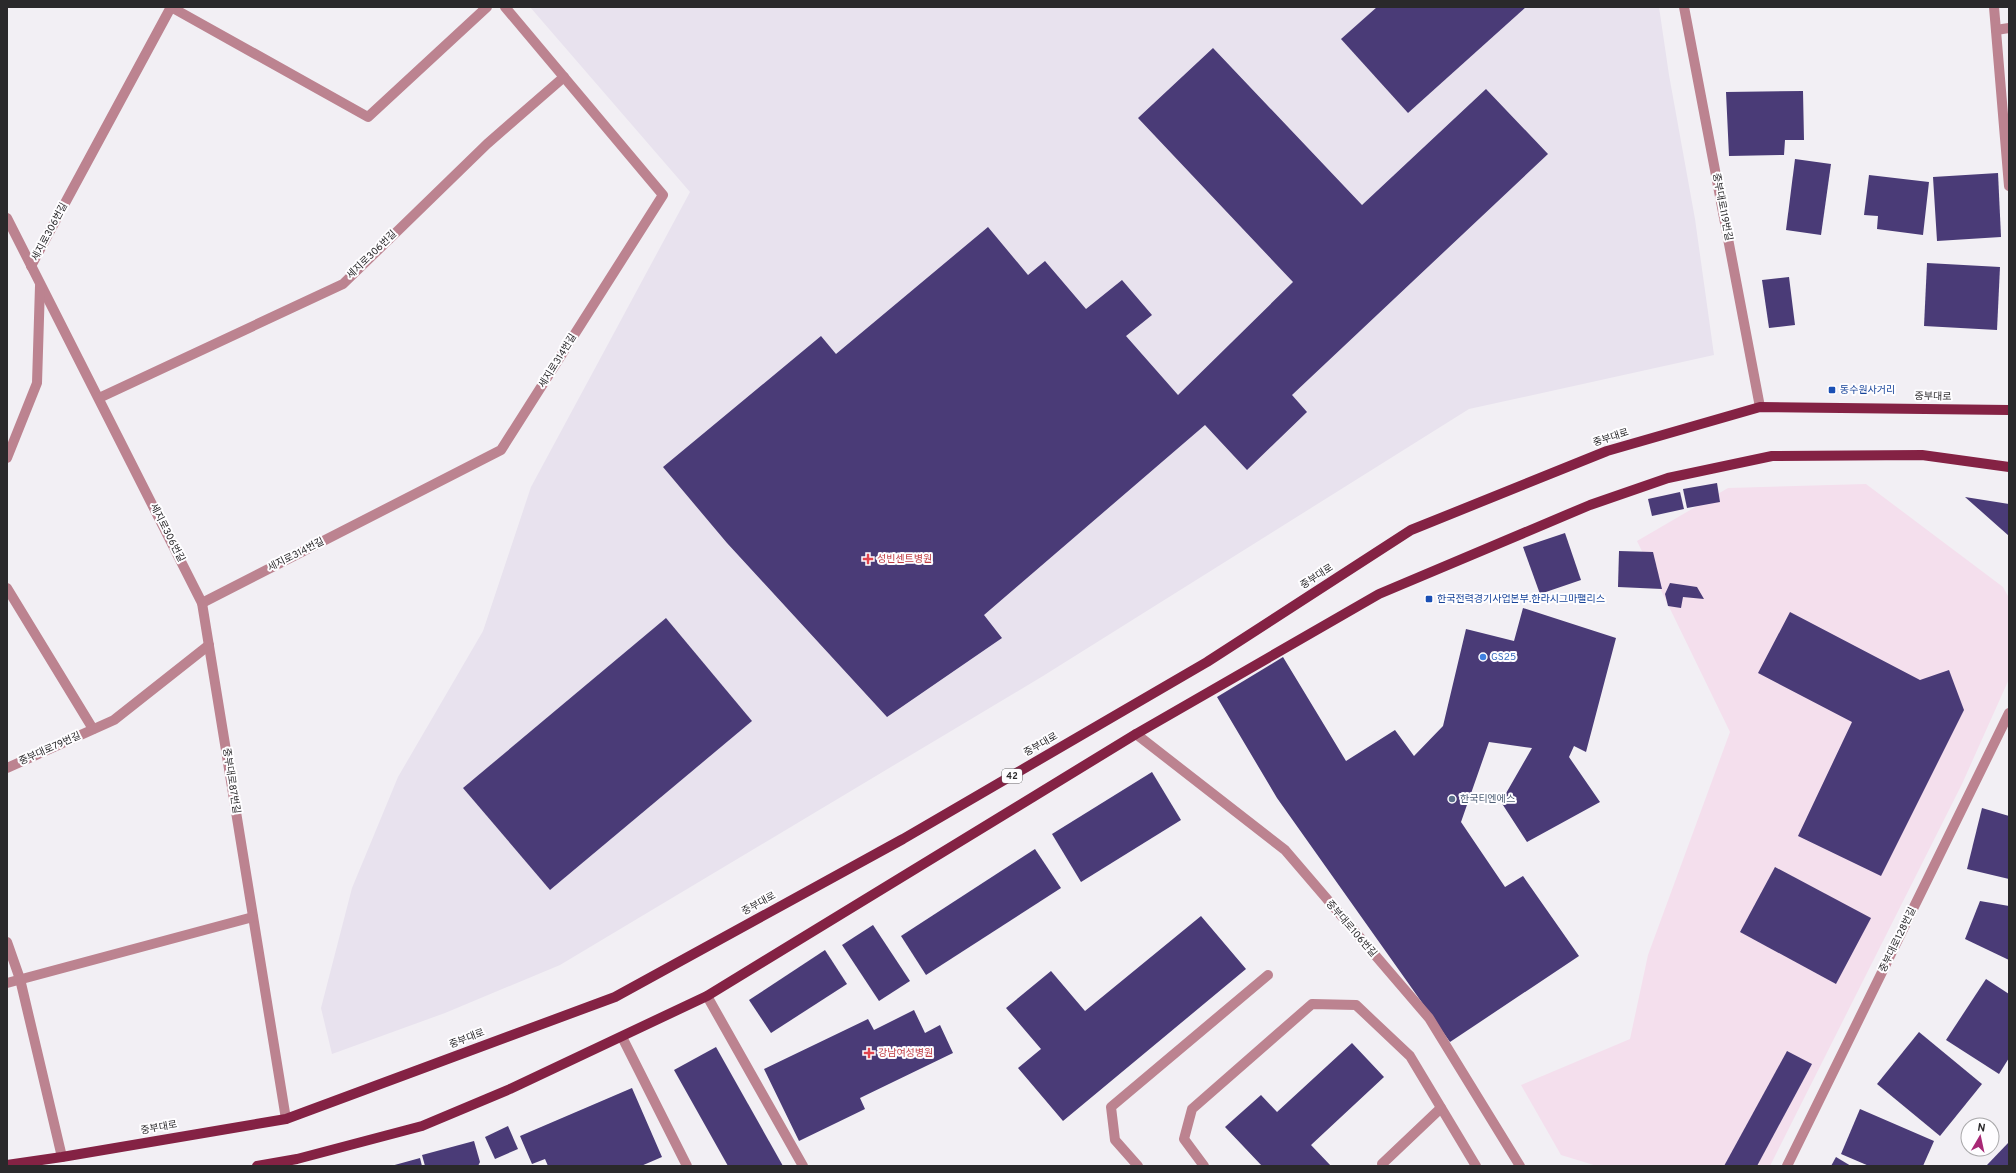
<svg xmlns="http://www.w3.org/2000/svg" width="2016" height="1173" font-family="Overpass,'Noto Sans KR',sans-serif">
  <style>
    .commercial { fill: #f4dfed }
    .built { fill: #e8e2ee }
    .building { fill: #4a3b77 }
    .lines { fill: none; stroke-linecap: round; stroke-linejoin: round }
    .lane { stroke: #bc8390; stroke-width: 10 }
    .street { stroke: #bc8390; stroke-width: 10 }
    .primary { stroke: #842244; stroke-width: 10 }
    .transit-dot { fill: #1a4fb4; stroke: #fefdff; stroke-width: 1.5 }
    .health-dot { fill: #e0444e; stroke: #fefdff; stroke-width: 1.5 }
    .shop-dot { fill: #3f7fe0; stroke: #fefdff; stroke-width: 1.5 }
    .service-dot { fill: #5c6f8a; stroke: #fefdff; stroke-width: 1.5 }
    .labels { text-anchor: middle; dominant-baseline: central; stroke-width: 4; stroke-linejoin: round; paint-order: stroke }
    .shield { fill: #fefdff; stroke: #6a696b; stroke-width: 1 }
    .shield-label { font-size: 9px; font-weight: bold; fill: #2a292b }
    .street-label { font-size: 10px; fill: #2a292b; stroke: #fefdff }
    .transit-label { font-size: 10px; fill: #164399; stroke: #fefdff; text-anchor: start }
    .health-label { font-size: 10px; fill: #be3a42; stroke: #fefdff; text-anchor: start }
    .shop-label { font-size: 10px; fill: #366cbe; stroke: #fefdff; text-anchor: start }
    .service-label { font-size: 10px; fill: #4e5e75; stroke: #fefdff; text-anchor: start }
  </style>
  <rect width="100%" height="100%" fill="#f2eff4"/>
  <path class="commercial" d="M1866,484L2003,587L2009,598V679L1962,784L1770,1166H1597L1561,1155L1521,1085L1630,1039L1648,955L1730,732L1637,541L1728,488Z"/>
  <path class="built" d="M530,7H1659L1669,75L1695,219L1714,355L1469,409L1043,676L560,965L445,1013L332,1054L321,1008L352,888L398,777L483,631L531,487L690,192Z"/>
  <g class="building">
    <path d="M1377,7H1526L1408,113L1341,39Z"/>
    <path d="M1213,48L1362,205L1486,89L1548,154L1292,395L1307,412L1247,470L1205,425L984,615L1002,638L887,717L727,543L663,467L821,336L836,354L988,227L1028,275L1045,261L1086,309L1122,280L1152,315L1126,336L1178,395L1293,282L1138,118Z"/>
    <path d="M1803,91L1804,140H1785L1784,155L1729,156L1726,92Z"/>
    <path d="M1795,159L1831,164L1821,235L1786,230Z"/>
    <path d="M1998,173L2001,237L1937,241L1933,177Z"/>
    <path d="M1869,175L1929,182L1923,235L1877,229L1878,216L1864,215Z"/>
    <path d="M1927,263L2000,267L1997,330L1924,326Z"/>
    <path d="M1789,277L1795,325L1769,328L1762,280Z"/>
    <path d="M1717,483L1720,502L1687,508L1683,489Z"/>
    <path d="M1680,492L1684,509L1652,516L1648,499Z"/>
    <path d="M1965,497L2009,504V536Z"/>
    <path d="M1565,533L1581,580L1540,594L1523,547Z"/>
    <path d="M1619,551L1653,552L1662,589L1618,587Z"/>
    <path d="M1670,583L1697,587L1704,599L1683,597L1681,608L1668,606L1665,594Z"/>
    <path d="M1523,608L1616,638L1586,752L1574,746L1569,757L1600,802L1527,842L1501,802L1532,748L1489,742L1461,822L1505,887L1523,876L1579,956L1450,1042L1277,798L1217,697L1283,657L1346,761L1395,730L1414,756L1443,726L1466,629L1514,641Z"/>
    <path d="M1790,612L1920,680L1949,670L1964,710L1881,876L1798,836L1852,722L1758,673Z"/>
    <path d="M666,618L752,721L550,890L463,788Z"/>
    <path d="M1152,772L1181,820L1081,882L1052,834Z"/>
    <path d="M1982,808L2009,816V879L1967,869Z"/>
    <path d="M1035,849L1061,888L926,975L901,936Z"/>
    <path d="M1775,867L1871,918L1836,984L1740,932Z"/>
    <path d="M1980,901L2009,906V960L1965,939Z"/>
    <path d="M1201,916L1246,969L1063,1121L1018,1068L1041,1049L1006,1008L1051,971L1085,1011Z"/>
    <path d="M873,925L910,981L879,1001L842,945Z"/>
    <path d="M825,950L847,984L771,1033L749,1000Z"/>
    <path d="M1986,979L2009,994V1058L1999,1074L1946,1040Z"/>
    <path d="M914,1010L925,1033L940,1025L953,1053L860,1098L865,1109L799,1141L764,1069L868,1019L874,1030Z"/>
    <path d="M1919,1032L1982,1084L1940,1136L1877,1084Z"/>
    <path d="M1352,1043L1384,1077L1311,1145L1331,1166H1262L1225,1127L1261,1095L1277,1112Z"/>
    <path d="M716,1047L783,1166H728L674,1070Z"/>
    <path d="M1787,1051L1812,1064L1757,1166H1724Z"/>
    <path d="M632,1088L662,1157L641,1166H548L545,1159L532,1164L520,1136Z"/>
    <path d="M1860,1109L1934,1141L1923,1166H1869L1841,1154Z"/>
    <path d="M508,1126L518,1149L495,1159L485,1137Z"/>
    <path d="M474,1141L480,1162L478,1166H425L422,1155Z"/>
    <path d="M2009,1142V1166H1986Z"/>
    <path d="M1836,1157L1851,1166H1831Z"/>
    <path d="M420,1158L422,1166H391Z"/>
  </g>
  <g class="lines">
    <g class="lane">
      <path d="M1382,1164L1441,1108"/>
      <path d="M1138,1166L1115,1140L1111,1107L1268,975"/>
      <path d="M1204,1166L1184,1139L1192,1109L1312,1004L1356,1005L1410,1056L1476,1166"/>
    </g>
    <g class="street">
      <path d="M171,7L368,117L487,7"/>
      <path d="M1684,7L1760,407"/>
      <path d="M1994,7L2009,186"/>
      <path d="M1996,30L2009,28"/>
      <path d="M7,218L202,603L286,1119"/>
      <path d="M31,266L171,7"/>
      <path d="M99,398L343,284L487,144L564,77"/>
      <path d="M7,458L37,383L40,286"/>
      <path d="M7,588L93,729"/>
      <path d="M202,603L501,450L663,195L505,7"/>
      <path d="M1136,734L1285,850L1429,1018L1520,1166"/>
      <path d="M7,768L114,720L209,645"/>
      <path d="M7,942L20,979L62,1157"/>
      <path d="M7,983L253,917"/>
      <path d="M707,996L803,1166"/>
      <path d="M622,1037L687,1166"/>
      <path d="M1787,1166L2009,713"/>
    </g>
    <g class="primary">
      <path d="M7,1165L62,1157L286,1119L615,997L903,839L1207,662L1411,530L1607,451L1760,407L2009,410"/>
      <path d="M257,1166L297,1159L422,1126L510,1089L707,996L1136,734L1379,594L1590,505L1668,478L1772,456L1922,455L2009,467"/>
    </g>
  </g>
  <g class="transit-dot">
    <rect x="1828" y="386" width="8" height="8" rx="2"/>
    <rect x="1425" y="595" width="8" height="8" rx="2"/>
  </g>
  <g class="health-dot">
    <path d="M866 553h4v4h4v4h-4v4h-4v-4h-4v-4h4z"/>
    <path d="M867 1047h4v4h4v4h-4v4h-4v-4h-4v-4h4z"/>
  </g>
  <circle class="shop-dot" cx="1483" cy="657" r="4"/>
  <circle class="service-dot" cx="1452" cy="799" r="4"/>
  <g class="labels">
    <rect class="shield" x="1002" y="769" width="20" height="14" rx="3"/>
    <g class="shield-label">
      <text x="1012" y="776">42</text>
    </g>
    <g class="street-label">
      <text transform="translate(1722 207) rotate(79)">중부대로119번길</text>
      <text transform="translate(50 232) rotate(-62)">세지로306번길</text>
      <text transform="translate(372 255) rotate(-44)">세지로306번길</text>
      <text transform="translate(558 361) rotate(-58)">세지로314번길</text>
      <text transform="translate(1933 397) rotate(1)">중부대로</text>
      <text transform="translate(1611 438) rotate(-18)">중부대로</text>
      <text transform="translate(167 533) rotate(63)">세지로306번길</text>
      <text transform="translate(296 555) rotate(-27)">세지로314번길</text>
      <text transform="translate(1317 577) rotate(-33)">중부대로</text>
      <text transform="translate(1041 745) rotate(-30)">중부대로</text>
      <text transform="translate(50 749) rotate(-24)">중부대로79번길</text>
      <text transform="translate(231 781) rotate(81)">중부대로87번길</text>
      <text transform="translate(759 904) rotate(-29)">중부대로</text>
      <text transform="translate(1351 929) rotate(49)">중부대로106번길</text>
      <text transform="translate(1898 940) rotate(-64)">중부대로128번길</text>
      <text transform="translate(467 1039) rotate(-21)">중부대로</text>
      <text transform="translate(159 1128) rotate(-10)">중부대로</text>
    </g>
    <g class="transit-label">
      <text x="1840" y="390">동수원사거리</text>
      <text x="1437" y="599">한국전력경기사업본부.한라시그마팰리스</text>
    </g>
    <g class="health-label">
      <text x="877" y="559">성빈센트병원</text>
      <text x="878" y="1053">강남여성병원</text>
    </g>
    <g class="shop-label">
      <text x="1491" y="657">GS25</text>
    </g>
    <g class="service-label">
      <text x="1460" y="799">한국티엔에스</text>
    </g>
  </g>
  <rect width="2016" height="1173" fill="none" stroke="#2a292b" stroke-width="16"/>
  <g transform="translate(1980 1137) rotate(9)"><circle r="19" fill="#fefdff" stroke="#a9a8aa"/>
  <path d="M0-3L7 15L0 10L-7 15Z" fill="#a82775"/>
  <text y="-6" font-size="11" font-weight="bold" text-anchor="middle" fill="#2a292b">N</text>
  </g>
</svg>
